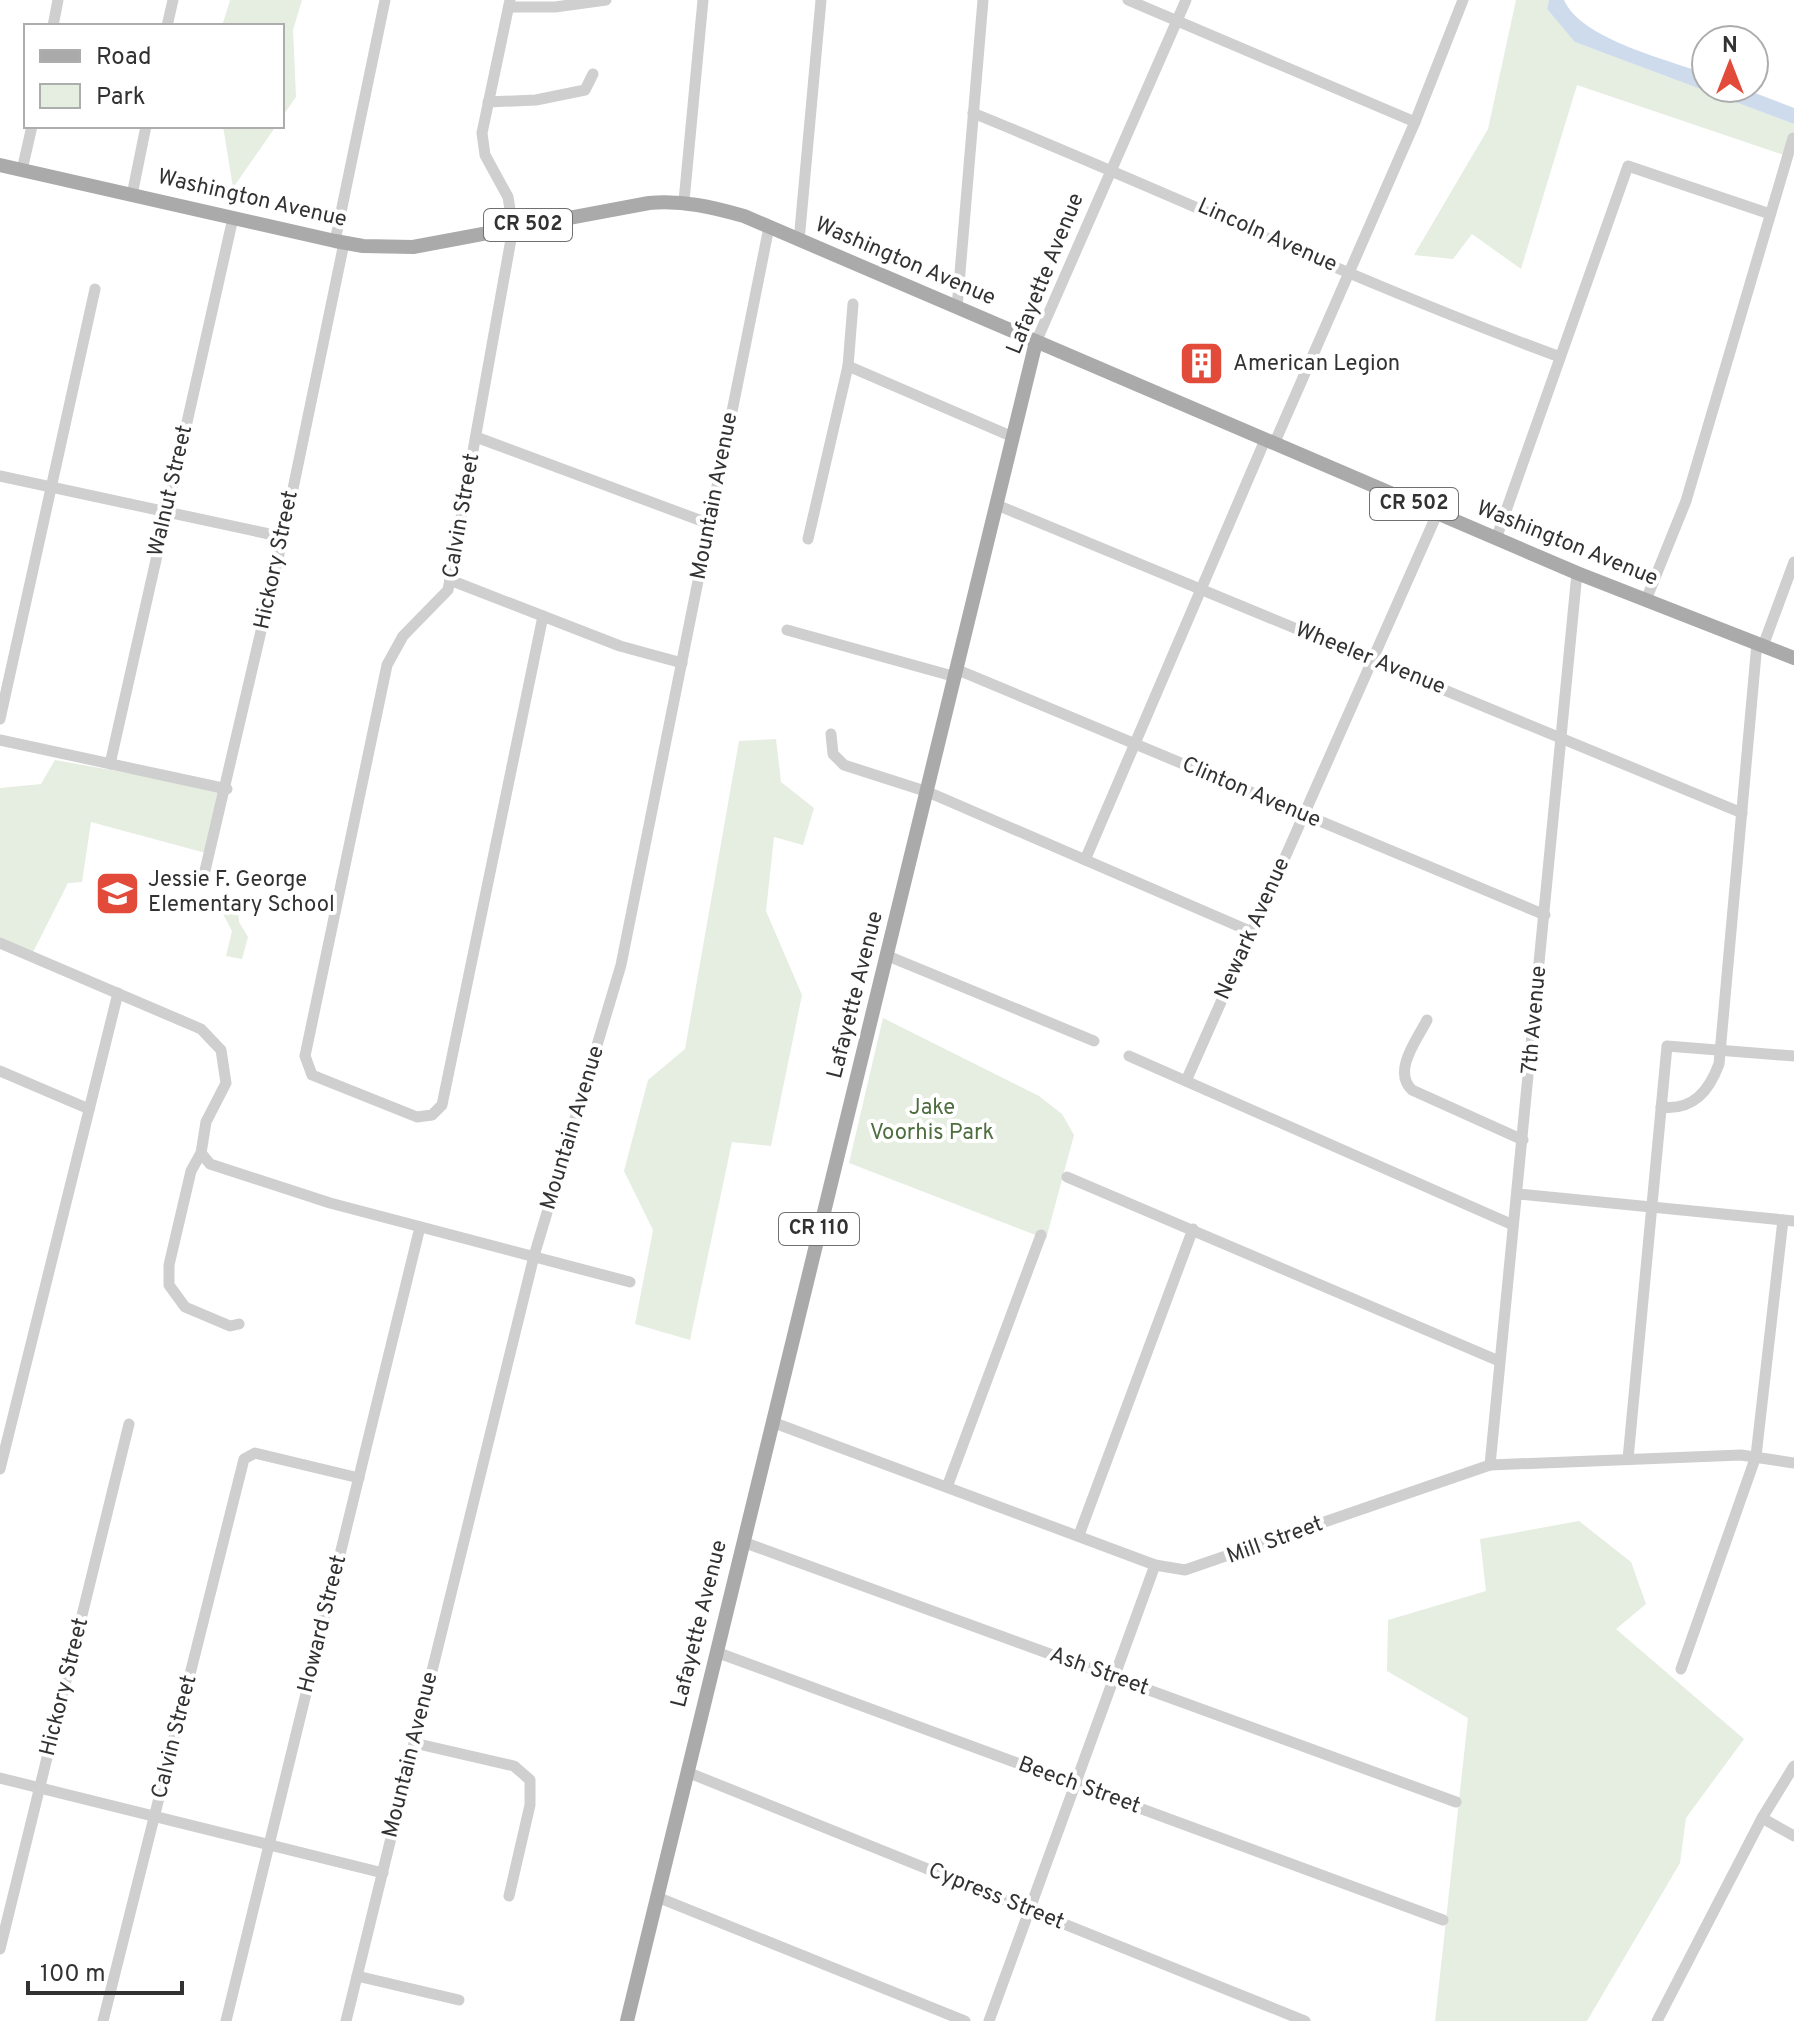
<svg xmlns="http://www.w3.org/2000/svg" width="1794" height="2021" font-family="Overpass,sans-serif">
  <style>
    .green { fill: #e5eee1 }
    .water { fill: #cedbed }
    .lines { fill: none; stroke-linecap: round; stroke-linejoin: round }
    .minor { stroke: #cfcfcf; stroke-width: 11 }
    .major { stroke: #aaa; stroke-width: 14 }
    .labels { text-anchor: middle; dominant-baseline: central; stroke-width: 8; stroke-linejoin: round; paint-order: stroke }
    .shield { fill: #fff; stroke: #707070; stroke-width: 2 }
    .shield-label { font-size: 20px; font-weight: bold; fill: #323232 }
    .street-label { font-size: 22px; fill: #323232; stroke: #fff }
    .poi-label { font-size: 22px; fill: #323232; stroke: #fff; text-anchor: start }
    .park-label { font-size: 22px; fill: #4d6e3f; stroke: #fff }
  </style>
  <rect width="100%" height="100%" fill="#fff"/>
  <g class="green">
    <path d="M230,0H302L293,30L296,97L282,117V26H222Z"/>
    <path d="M1516,0H1549L1547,9L1576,42L1794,124V139L1787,156L1577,85L1521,269L1472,234L1453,259L1414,255L1488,129Z"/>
    <path d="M223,126H276L233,188Z"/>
    <path d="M776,739L781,782L814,808L803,845L774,837L766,911L802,995L771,1146L732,1142L690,1340L635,1324L653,1230L624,1171L648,1080L685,1049L739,741Z"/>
    <path d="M55,760L223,790L213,855L91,822L82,882L68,883L30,958L0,940V788L41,784Z"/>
    <path d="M226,902L238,909L239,922L248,937L242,959L226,956L232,931L220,908Z"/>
    <path d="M883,1018L1039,1096L1062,1114L1074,1135L1046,1239L849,1163Z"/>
    <path d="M1579,1521L1631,1562L1646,1604L1616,1629L1744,1739L1686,1818L1680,1863L1587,2021H1435L1468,1718L1387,1671L1388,1620L1486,1591L1480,1539Z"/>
  </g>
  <path class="water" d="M1549,0H1564C1581,39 1666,59 1706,74V88H1742L1794,108V124L1575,42L1547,9Z"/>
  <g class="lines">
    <g class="minor">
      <path d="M510,0L482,133L485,155L508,197L513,228L448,590L403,636L387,665L305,1056L312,1075L417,1117L432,1115L442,1105L543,616"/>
      <path d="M1128,0L1415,122"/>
      <path d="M509,7H555L606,0"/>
      <path d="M53,26L58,0"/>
      <path d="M167,26L173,0"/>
      <path d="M488,102L536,100L585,90L593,74"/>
      <path d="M973,113C1170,193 1362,284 1560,357"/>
      <path d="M22,170L32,126"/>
      <path d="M132,195L146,126"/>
      <path d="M684,201L703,0"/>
      <path d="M335,241L385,0"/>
      <path d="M799,241L821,0"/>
      <path d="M957,308L983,0"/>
      <path d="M1036,342L1186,0"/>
      <path d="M848,366L1013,437"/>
      <path d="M476,437L710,524"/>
      <path d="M1274,444L1415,122L1463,0"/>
      <path d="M0,476L283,537"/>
      <path d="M997,505L1742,813"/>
      <path d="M808,539L848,366L853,304"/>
      <path d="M1496,539L1628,166L1770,214"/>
      <path d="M450,580L620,646L682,663"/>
      <path d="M1646,600L1686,501L1793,138"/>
      <path d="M787,630L956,677"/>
      <path d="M1763,646L1794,562"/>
      <path d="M958,670L1545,915"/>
      <path d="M0,719L95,289"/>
      <path d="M831,734L833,754L844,765L928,792L1252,932"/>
      <path d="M0,740L227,789"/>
      <path d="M110,764L233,218"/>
      <path d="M1085,860L1265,440"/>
      <path d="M204,875L283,537L344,243"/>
      <path d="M0,943L201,1029L221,1050L226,1083L206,1122L201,1153L191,1171L169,1265V1285L185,1307L230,1326L239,1324"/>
      <path d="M888,956L1094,1041"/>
      <path d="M1427,1020C1417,1040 1392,1071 1412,1090L1523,1140"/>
      <path d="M1129,1056L1513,1225"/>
      <path d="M0,1071L89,1109"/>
      <path d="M1186,1081L1437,514"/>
      <path d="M1661,1107C1693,1111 1709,1091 1719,1064L1757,643"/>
      <path d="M201,1153L210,1164L330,1203L630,1282"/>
      <path d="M1067,1177L1499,1361"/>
      <path d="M1518,1194L1794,1221"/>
      <path d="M772,1422L1155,1565L1185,1570L1490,1465L1741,1455L1794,1463"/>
      <path d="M1628,1459L1667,1046L1794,1056"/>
      <path d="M1490,1465L1577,573"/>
      <path d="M0,1469L118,993"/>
      <path d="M947,1487L1041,1235"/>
      <path d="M1079,1535L1193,1229"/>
      <path d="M743,1542L1456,1802"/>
      <path d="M716,1652L1443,1920"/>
      <path d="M1681,1669L1756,1456L1783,1220"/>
      <path d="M414,1743L514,1766L530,1780V1805L509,1896"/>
      <path d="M687,1772L1305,2021"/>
      <path d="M0,1778L383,1873"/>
      <path d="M1762,1818L1794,1836"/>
      <path d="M657,1897L965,2021"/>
      <path d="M0,1949L129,1424"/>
      <path d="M357,1976L459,2000"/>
      <path d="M103,2021L244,1459L255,1453L359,1478"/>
      <path d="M226,2021L420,1227"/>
      <path d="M346,2021L534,1256L621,965L769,227"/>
      <path d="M989,2021L1155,1565"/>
      <path d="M1657,2021L1762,1818L1794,1766"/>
    </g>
    <g class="major">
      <path d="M0,165L335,241L363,246L413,247L649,203C683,200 712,207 744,216L1577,573L1794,658"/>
      <path d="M627,2021L1036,342"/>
    </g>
  </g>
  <defs>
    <symbol id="building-square" viewBox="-11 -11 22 22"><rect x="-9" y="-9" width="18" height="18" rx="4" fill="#e24b3a" stroke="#fff"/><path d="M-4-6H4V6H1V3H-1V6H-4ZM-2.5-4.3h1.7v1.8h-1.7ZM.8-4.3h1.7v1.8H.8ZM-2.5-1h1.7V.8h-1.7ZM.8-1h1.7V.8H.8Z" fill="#fff"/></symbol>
    <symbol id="school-square" viewBox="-11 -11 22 22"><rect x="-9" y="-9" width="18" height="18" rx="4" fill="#e24b3a" stroke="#fff"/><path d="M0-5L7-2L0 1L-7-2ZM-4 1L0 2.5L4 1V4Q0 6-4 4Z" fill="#fff"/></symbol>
  </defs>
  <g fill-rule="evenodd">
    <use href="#building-square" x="1176" y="338" width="51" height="51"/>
    <use href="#school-square" x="92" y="868" width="51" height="51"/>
  </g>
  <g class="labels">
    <g class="shield">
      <rect x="484" y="209" width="88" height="32" rx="6"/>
      <rect x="1370" y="488" width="88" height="32" rx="6"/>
      <rect x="779" y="1213" width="80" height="32" rx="6"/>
    </g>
    <g class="shield-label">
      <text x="528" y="225">CR 502</text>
      <text x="1414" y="504">CR 502</text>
      <text x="819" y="1229">CR 110</text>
    </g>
    <g class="street-label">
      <text transform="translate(252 199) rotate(13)">Washington Avenue</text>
      <text transform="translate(1267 236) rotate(24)">Lincoln Avenue</text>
      <text transform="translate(905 262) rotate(23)">Washington Avenue</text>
      <text transform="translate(1046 274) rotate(-68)">Lafayette Avenue</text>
      <text transform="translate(171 491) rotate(-77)">Walnut Street</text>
      <text transform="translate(715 496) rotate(-79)">Mountain Avenue</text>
      <text transform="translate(462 516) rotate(-80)">Calvin Street</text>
      <text transform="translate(1567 544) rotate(22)">Washington Avenue</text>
      <text transform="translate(277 560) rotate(-78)">Hickory Street</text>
      <text transform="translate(1370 659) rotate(22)">Wheeler Avenue</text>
      <text transform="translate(1251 793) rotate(23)">Clinton Avenue</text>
      <text transform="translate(1253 929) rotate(-66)">Newark Avenue</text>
      <text transform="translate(856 995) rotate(-76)">Lafayette Avenue</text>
      <text transform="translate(1535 1020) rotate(-85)">7th Avenue</text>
      <text transform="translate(573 1128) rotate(-73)">Mountain Avenue</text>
      <text transform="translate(1275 1541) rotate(-20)">Mill Street</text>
      <text transform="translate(323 1624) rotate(-76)">Howard Street</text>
      <text transform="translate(700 1624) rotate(-76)">Lafayette Avenue</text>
      <text transform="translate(1099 1672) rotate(20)">Ash Street</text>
      <text transform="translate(65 1687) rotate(-76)">Hickory Street</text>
      <text transform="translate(175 1737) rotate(-76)">Calvin Street</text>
      <text transform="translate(411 1755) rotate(-76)">Mountain Avenue</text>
      <text transform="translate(1079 1786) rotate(20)">Beech Street</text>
      <text transform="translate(996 1897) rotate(22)">Cypress Street</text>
    </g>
    <g class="poi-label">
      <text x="1233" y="364">American Legion</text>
      <text x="148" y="880">Jessie F. George<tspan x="148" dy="25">Elementary School</tspan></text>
    </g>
    <g class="park-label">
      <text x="932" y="1108">Jake<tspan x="932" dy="25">Voorhis Park</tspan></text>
    </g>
  </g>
  <rect x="24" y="24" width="260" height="104" fill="#ffffff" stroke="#adadad" stroke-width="2"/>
  <rect x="40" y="50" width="40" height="12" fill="#aaaaaa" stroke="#adadad" stroke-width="2"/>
  <text x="96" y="64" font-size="24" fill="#323232">Road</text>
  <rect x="40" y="84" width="40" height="24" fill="#e5eee1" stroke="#adadad" stroke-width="2"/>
  <text x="96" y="104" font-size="24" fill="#323232">Park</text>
  <g transform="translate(1730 64)"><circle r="38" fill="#ffffff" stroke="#adadad" stroke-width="2"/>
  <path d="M0-6L14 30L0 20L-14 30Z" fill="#e24b3a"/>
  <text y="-12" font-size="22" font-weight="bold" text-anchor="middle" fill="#323232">N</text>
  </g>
  <path d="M28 1981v12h154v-12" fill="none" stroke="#323232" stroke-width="4"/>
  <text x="40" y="1981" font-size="24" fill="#323232" stroke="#ffffff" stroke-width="6" paint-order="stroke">100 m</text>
</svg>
